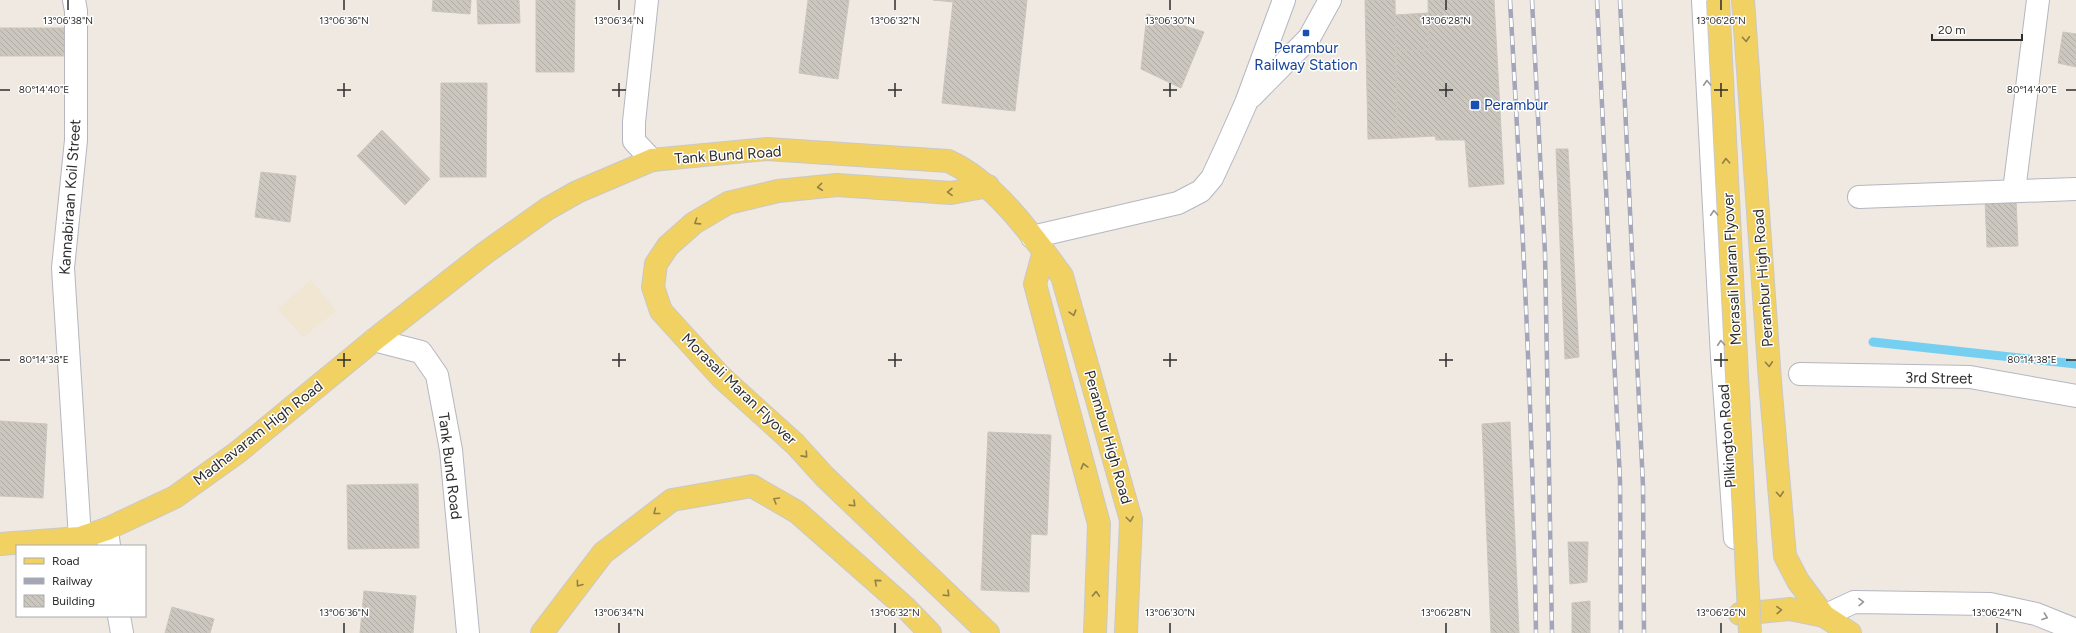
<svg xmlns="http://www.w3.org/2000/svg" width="2076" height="633" font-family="Figtree,sans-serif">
<defs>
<pattern id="building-back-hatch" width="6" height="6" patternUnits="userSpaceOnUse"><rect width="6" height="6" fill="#cbc7bf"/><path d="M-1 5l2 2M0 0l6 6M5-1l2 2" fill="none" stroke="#afaba4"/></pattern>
</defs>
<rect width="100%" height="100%" fill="#efe9e1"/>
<path fill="#f0e6d1" d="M311 280 336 311 303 337 278 309Z"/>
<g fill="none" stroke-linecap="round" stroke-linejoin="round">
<path stroke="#75cff0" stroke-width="9" d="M1873 342 2076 364"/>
</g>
<g fill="url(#building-back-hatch)" stroke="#cbc5ba">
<path d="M433 0H471L470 14 432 11Z"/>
<path d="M477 0H519L520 23 478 24Z"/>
<path d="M536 0H575L574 72H536Z"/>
<path d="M808 0H849L838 79 799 73Z"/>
<path d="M933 0H1027L1015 111 942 103 953 2Z"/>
<path d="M1365 0H1395L1397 138 1368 139Z"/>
<path d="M1428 0H1494L1504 184 1469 187 1465 140H1436L1435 136 1397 138 1396 50H1429Z"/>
<path d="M1428 13 1429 50H1396L1395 15Z"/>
<path d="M1147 14 1204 32 1181 88 1141 69Z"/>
<rect x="0" y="28" width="65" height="28"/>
<path d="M2063 32 2076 34V67L2058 63Z"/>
<path d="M441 83H487L486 177H440Z"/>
<path d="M382 130 430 179 405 205 357 156Z"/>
<path d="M1556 149H1568L1579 357 1565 359Z"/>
<path d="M261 172 296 176 290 222 255 217Z"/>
<path d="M2016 199 2018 246 1987 247 1985 200Z"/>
<path d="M0 421 47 424 43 498 0 496Z"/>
<path d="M1510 422 1519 633H1491L1482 424Z"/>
<path d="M988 432 1051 435 1047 535 1031 534 1029 592 981 590Z"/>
<path d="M418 484 419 548 348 549 347 485Z"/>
<path d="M1568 542H1588L1587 582 1570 584Z"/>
<path d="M364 591 416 596 413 633H360Z"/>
<path d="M1590 601V633H1572V603Z"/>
<path d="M172 607 214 619 210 633H165Z"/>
</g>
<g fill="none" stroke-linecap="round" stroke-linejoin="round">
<g stroke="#b4b7c1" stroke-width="24">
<g id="street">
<path d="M74 0 76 11V140L63 268 80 538"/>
<path d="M647 0 634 122V141L652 160"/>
<path d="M2014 191 2038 0"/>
<path d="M1859 197 2076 189"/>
<path d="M1800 374 1970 377 2076 396"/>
<path d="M107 529 109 546"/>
<path d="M119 616 122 633"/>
</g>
</g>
<g stroke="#b4b7c1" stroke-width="24">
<g id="secondary">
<path d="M1703 0 1722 357 1735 538"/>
<path d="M1252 96 1309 38 1330 0"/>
<path d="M1032 237 1178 203 1201 191 1212 178 1226 148 1246 103 1284 0"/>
<path d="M374 340 421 352 437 375 451 450 468 633"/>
<path d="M1824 616 1854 602 1990 604 2036 614 2076 630"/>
</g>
</g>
<g stroke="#c9c9c9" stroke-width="24">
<g id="primary">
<path d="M1743 0 1770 381 1785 556 1798 581 1824 616 1850 633"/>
<path d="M988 186 951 193 837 185 778 191 728 203 694 223 668 246 656 264 653 287 661 311 721 377 795 444 825 477 988 633"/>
<path d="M1044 251 1035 284 1099 524 1095 633"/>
<path d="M0 544 80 538 107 529 175 497 238 452 374 340 485 253 547 209 577 192 652 160 767 149 948 161C994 181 1033 236 1062 276L1131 520 1126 633"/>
<path d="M1740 614 1790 609 1824 616"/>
<path d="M542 633 603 553 672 500 752 486 797 512 906 608 930 633"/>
</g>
</g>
<use href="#street" stroke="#fff" stroke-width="22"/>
<use href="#secondary" stroke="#fff" stroke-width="22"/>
<use href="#primary" stroke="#f2d163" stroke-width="22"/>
<g stroke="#a3a6b8" stroke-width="4.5">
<g id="rail">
<path d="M1510 0C1522 211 1533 422 1536 633"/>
<path d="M1532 0 1545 253 1552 633"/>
<path d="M1597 0 1620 481 1621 633"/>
<path d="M1620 0 1643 486 1644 633"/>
</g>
</g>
<use href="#rail" stroke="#fff" stroke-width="3" stroke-dasharray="9" stroke-linecap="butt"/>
<g stroke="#c9c9c9" stroke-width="24" stroke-linecap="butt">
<path id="primary-bridge" d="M1718 0 1750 633"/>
</g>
<use href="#primary-bridge" stroke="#f2d163" stroke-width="22"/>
</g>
<defs><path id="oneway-chevron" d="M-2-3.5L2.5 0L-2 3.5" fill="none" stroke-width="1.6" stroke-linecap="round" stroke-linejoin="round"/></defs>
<g stroke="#908048">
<use href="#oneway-chevron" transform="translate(1746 39) rotate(86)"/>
<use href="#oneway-chevron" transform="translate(1726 161) rotate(-93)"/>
<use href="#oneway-chevron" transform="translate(820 187) rotate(174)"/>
<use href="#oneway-chevron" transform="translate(950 192) rotate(179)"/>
<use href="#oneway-chevron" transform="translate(697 222) rotate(147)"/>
<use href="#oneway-chevron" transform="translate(1073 313) rotate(74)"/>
<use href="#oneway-chevron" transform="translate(1769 364) rotate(86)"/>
<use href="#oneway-chevron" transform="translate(805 455) rotate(48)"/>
<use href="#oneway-chevron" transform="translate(1084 466) rotate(-105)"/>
<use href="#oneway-chevron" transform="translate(1780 494) rotate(85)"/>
<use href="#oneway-chevron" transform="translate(776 500) rotate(-150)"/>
<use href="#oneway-chevron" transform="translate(853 504) rotate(44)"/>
<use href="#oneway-chevron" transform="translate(656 512) rotate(142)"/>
<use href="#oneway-chevron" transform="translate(1130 519) rotate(83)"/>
<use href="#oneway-chevron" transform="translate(877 582) rotate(-139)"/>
<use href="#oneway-chevron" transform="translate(579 584) rotate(127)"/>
<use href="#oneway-chevron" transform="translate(947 594) rotate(44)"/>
<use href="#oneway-chevron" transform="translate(1096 594) rotate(-88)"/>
<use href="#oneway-chevron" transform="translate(1779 610) rotate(-2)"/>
</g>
<g stroke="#969696">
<use href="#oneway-chevron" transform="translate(1707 83) rotate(-93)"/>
<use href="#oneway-chevron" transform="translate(1714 213) rotate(-93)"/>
<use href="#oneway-chevron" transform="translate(1721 343) rotate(-93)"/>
<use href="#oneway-chevron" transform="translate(1861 602) rotate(-1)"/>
<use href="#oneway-chevron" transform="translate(2045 617) rotate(20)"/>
</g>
<path fill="none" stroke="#2e2e2e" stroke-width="1.5" d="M68 0V10M344 0V10M619 0V10M895 0V10M1170 0V10M1446 0V10M1721 0V10M344 83V97M619 83V97M895 83V97M1170 83V97M1446 83V97M1721 83V97M0 90H10M337 90H351M612 90H626M888 90H902M1163 90H1177M1439 90H1453M1714 90H1728M2066 90H2076M344 353V367M619 353V367M895 353V367M1170 353V367M1446 353V367M1721 353V367M0 360H10M337 360H351M612 360H626M888 360H902M1163 360H1177M1439 360H1453M1714 360H1728M2066 360H2076M344 623V633M619 623V633M895 623V633M1170 623V633M1446 623V633M1721 623V633M1997 623V633"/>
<g fill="#1a4fb4" stroke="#fff" stroke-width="1.5">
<rect x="1302" y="29" width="8" height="8" rx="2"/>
<rect x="1470" y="100" width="10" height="10" rx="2"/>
</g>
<g text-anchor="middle" stroke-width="3" stroke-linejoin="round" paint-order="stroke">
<g font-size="15" fill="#164399" stroke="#fff">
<text x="1306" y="53">Perambur<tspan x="1306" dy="17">Railway Station</tspan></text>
<text x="1484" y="110" text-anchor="start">Perambur</text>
</g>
<g font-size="15" fill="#2e2e2e" stroke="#fff">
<text transform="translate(728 155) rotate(-4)" y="5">Tank Bund Road</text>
<text transform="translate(70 197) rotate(-86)" y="5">Kannabiraan Koil Street</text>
<text transform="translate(1732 269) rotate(-93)" y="5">Morasali Maran Flyover</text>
<text transform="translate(1763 278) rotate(-94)" y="5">Perambur High Road</text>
<text transform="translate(1939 378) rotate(1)" y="5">3rd Street</text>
<text transform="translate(739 389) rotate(44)" y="5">Morasali Maran Flyover</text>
<text transform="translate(258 433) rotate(-38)" y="5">Madhavaram High Road</text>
<text transform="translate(1727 436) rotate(-94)" y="5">Pilkington Road</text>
<text transform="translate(1108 437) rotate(74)" y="5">Perambur High Road</text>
<text transform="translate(450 466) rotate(83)" y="5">Tank Bund Road</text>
</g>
</g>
<g font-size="10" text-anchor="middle" fill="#2e2e2e" stroke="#fff" stroke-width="3" stroke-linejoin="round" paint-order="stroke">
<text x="68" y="24">13°06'38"N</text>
<text x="344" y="24">13°06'36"N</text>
<text x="619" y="24">13°06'34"N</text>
<text x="895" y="24">13°06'32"N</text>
<text x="1170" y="24">13°06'30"N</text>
<text x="1446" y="24">13°06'28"N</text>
<text x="1721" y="24">13°06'26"N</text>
<text x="2032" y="93">80°14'40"E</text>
<text x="44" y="93">80°14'40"E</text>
<text x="2032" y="363">80°14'38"E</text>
<text x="44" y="363">80°14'38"E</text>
<text x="344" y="616">13°06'36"N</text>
<text x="619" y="616">13°06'34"N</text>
<text x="895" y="616">13°06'32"N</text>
<text x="1170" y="616">13°06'30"N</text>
<text x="1446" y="616">13°06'28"N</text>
<text x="1721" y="616">13°06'26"N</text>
<text x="1997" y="616">13°06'24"N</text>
</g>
<rect x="16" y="545" width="130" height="72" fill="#ffffff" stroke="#ababab"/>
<rect x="24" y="558" width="20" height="6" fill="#f2d163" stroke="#ababab"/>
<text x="52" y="565" font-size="12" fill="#2e2e2e">Road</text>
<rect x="24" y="578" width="20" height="6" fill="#a3a6b8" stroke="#ababab"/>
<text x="52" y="585" font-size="12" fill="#2e2e2e">Railway</text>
<rect x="24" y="595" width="20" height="12" fill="url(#building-back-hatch)" stroke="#ababab"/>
<text x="52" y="605" font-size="12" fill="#2e2e2e">Building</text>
<path d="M1932 34v6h90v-6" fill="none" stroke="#2e2e2e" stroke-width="2"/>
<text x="1938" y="34" font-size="12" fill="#2e2e2e" stroke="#ffffff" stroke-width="3" paint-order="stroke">20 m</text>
</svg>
